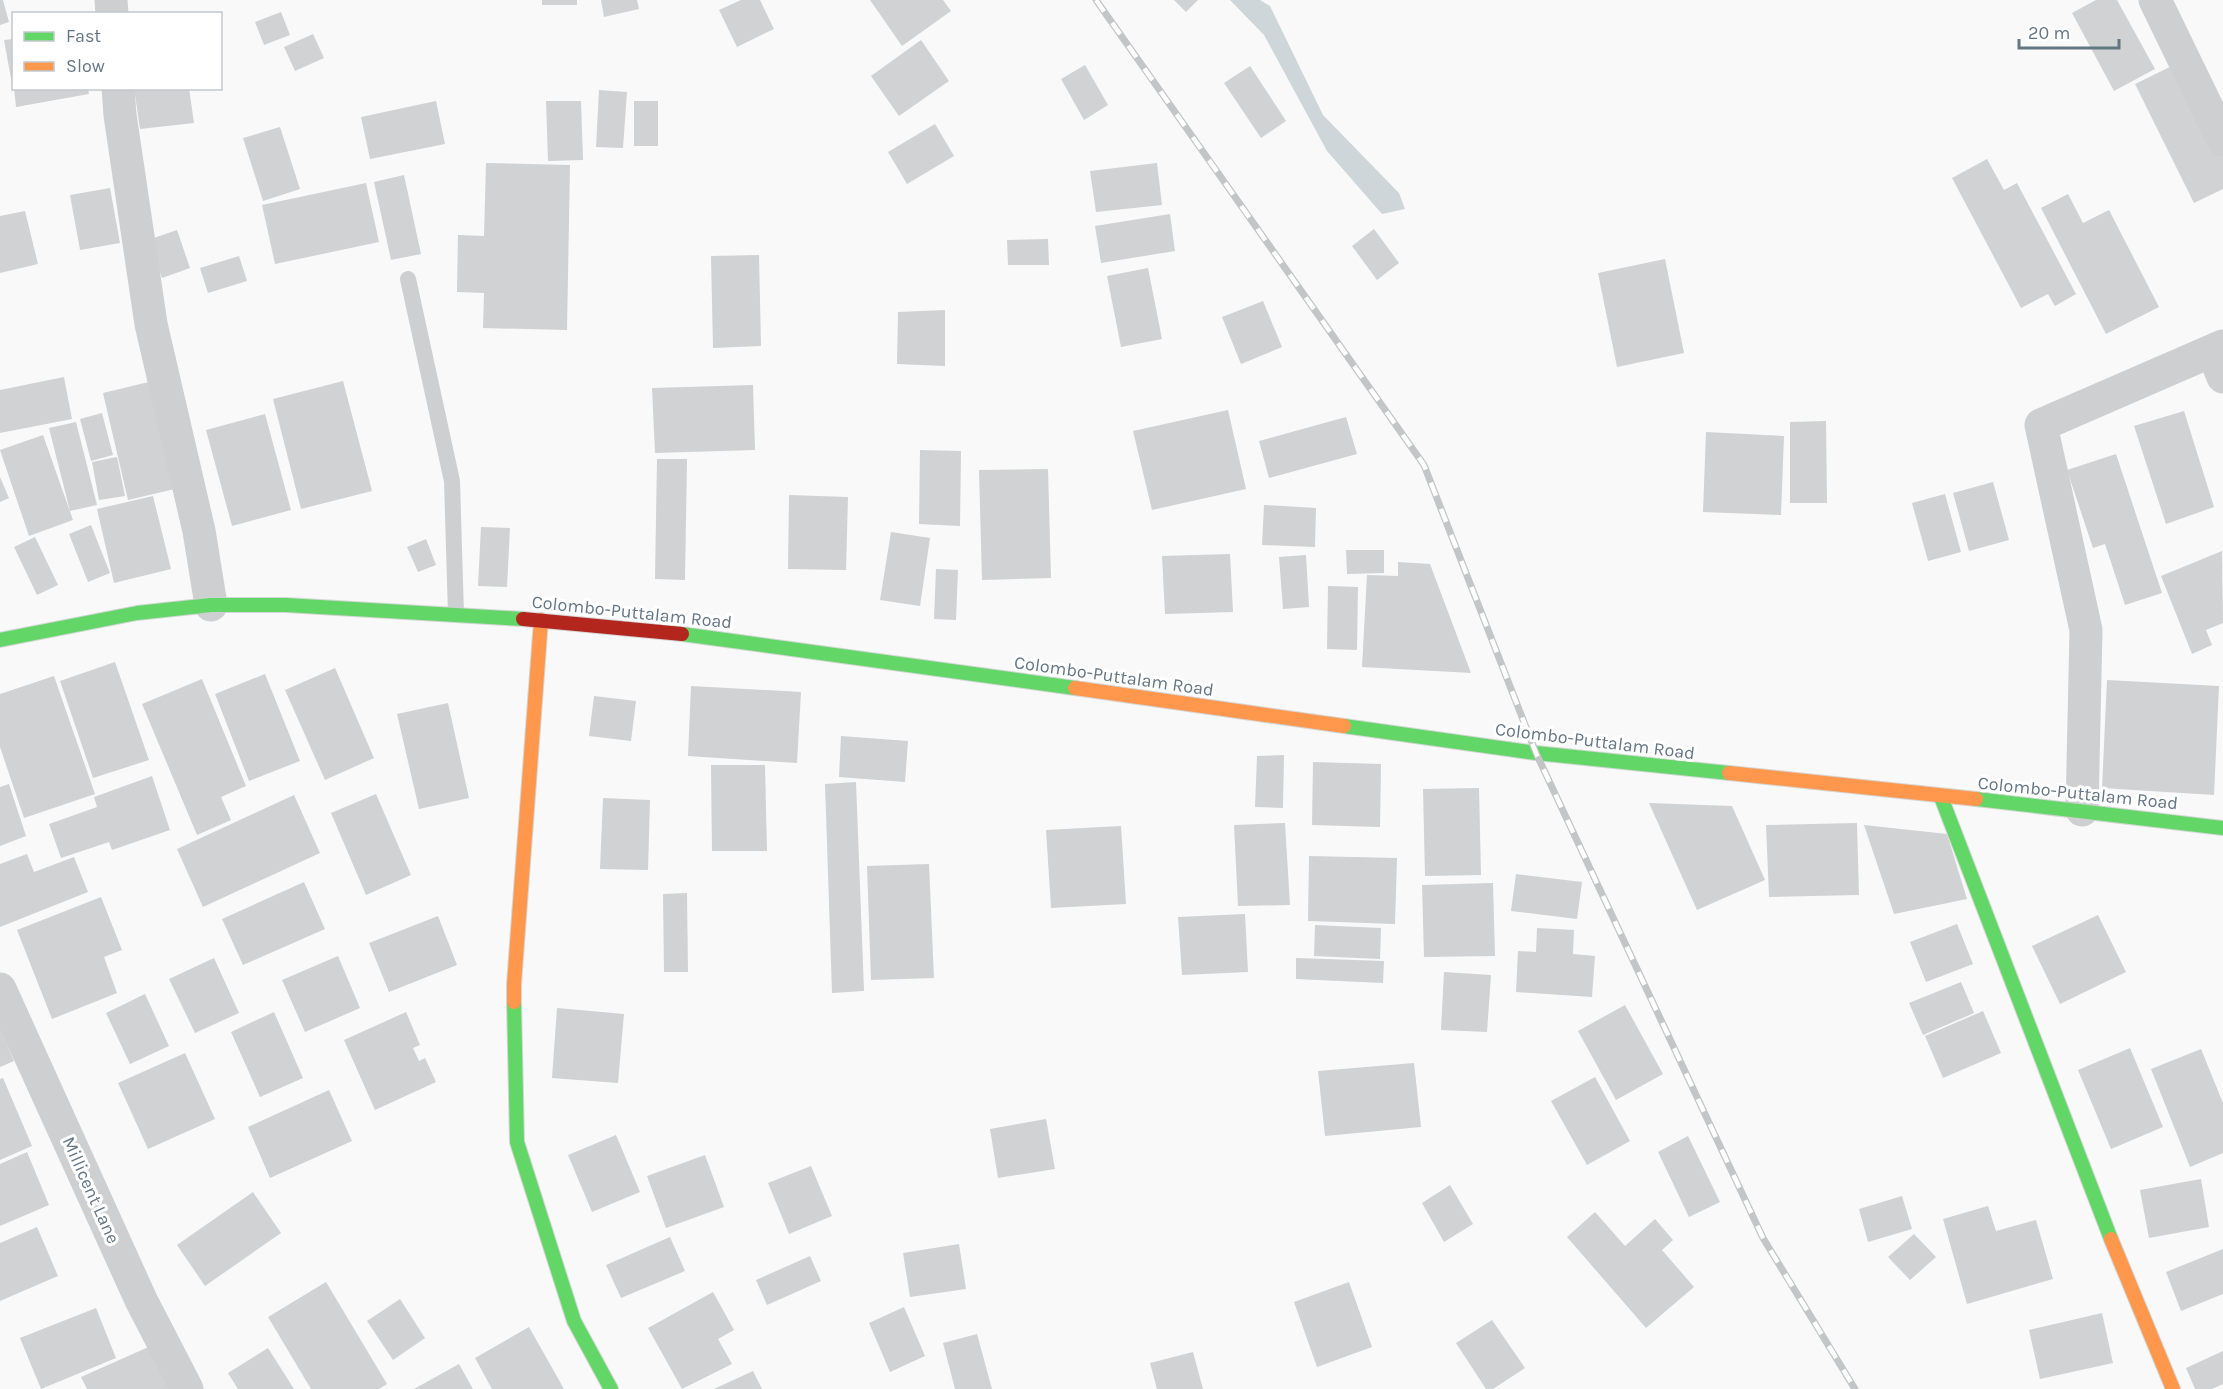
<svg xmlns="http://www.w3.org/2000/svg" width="2223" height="1389" font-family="Karla,sans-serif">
<rect width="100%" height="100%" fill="#f9f9f9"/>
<path fill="#ced6d9" d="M1230 0H1260L1270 6 1323 115 1399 193 1405 209 1382 214 1327 151 1264 35Z"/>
<g fill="#d0d2d3">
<path d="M0 0H3L9 22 0 25Z"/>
<rect x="542" y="0" width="35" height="5"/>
<path d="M601 0H637L639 9 604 17Z"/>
<path d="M741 0H760L774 29 737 47 719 10Z"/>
<path d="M870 0H943L951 11 902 46Z"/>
<path d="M1174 0H1198L1186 12Z"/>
<path d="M2096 0H2117L2155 69 2114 91 2072 13Z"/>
<path d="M281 12 290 35 264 45 255 22Z"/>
<path d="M313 34 324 58 295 71 284 47Z"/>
<path d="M14 39V84H12L4 40Z"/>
<path d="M921 40 949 81 899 116 871 76Z"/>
<path d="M2182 61 2223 144V189L2194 203 2135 84Z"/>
<path d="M1085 65 1108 105 1084 120 1061 79Z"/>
<path d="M1250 66 1286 121 1261 138 1224 83Z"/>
<path d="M14 88H88L89 94 16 107Z"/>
<path d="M134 88H189L194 123 140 129Z"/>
<path d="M599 90 627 92 623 148 596 147Z"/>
<path d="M436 101 445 144 370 159 361 117Z"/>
<path d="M546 101H581L583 160 548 161Z"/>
<rect x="634" y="101" width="24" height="45"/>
<path d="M935 124 954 156 907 184 888 152Z"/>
<path d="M280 127 300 189 263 201 243 138Z"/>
<path d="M1987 159 2004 190 2017 183 2076 294 2055 306 2048 294 2021 308 1952 178Z"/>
<path d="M486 163 570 165 567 330 483 328 484 293 457 292 458 235 484 236Z"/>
<path d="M1157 163 1162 205 1096 212 1090 171Z"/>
<path d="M404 175 421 254 391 260 374 182Z"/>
<path d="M366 183 379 242 275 264 262 205Z"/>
<path d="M110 188 120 243 80 250 70 195Z"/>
<path d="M2068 194 2083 223 2109 210 2159 307 2106 334 2041 208Z"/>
<path d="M25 211 38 264 0 273V216Z"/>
<path d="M1170 214 1175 251 1101 263 1095 226Z"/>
<path d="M1374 229 1399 263 1377 280 1352 246Z"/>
<path d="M177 230 190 268 162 278 148 240Z"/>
<path d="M1048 239 1049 265H1008L1007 240Z"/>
<path d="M759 255 761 346 713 348 711 256Z"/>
<path d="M239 256 247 281 208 293 200 268Z"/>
<path d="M1665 259 1684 353 1617 367 1598 273Z"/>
<path d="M1148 268 1162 339 1121 347 1107 276Z"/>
<path d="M1263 301 1282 347 1241 364 1222 317Z"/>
<path d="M945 310V366L897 364 898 312Z"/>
<path d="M64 377 72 419 0 433V390Z"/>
<path d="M157 380 183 487 128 500 103 393Z"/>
<path d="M343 381 372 491 301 509 273 399Z"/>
<path d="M753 385 755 450 655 453 652 388Z"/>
<path d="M1228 410 1246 489 1152 510 1133 431Z"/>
<path d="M2184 411 2214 507 2166 524 2134 426Z"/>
<path d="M102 413 113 455 91 461 80 419Z"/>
<path d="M265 414 291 510 232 526 206 430Z"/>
<path d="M1346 417 1357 454 1269 478 1259 441Z"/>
<path d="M1826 421 1827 503H1790V422Z"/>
<path d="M76 422 97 505 70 511 49 428Z"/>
<path d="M1706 432 1784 436 1781 515 1703 512Z"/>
<path d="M43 435 73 520 29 536 0 450Z"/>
<path d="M920 450 961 451 960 526 919 524Z"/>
<path d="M2116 454 2162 593 2125 605 2105 544 2093 548 2067 470Z"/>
<path d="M117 457 125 496 99 500 92 462Z"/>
<path d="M657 459H687L685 580 655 579Z"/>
<path d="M1048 469 1051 578 982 580 979 470Z"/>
<path d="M0 477 9 498 0 502Z"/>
<path d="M1993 482 2009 540 1969 551 1953 493Z"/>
<path d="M1945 494 1961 552 1928 561 1912 503Z"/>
<path d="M789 495 848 497 846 570 788 569Z"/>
<path d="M153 496 171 569 114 583 97 509Z"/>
<path d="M1264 505 1316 508 1315 547 1262 545Z"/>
<path d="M91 525 110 573 88 582 69 534Z"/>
<path d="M481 527 510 528 507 587 478 586Z"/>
<path d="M891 532 930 538 920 606 880 600Z"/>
<path d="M35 537 58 585 37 595 14 547Z"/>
<path d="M426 539 436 565 418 572 407 547Z"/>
<path d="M1346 550H1384V573L1347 574Z"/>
<path d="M2222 551 2223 623 2206 630 2212 645 2192 654 2161 576Z"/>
<path d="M1230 554 1233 612 1165 614 1162 556Z"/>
<path d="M1306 555 1309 607 1283 609 1279 557Z"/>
<path d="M1398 562 1430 564 1471 673 1362 667 1367 575 1398 576Z"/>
<path d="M936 569 958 570 956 620 934 619Z"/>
<path d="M1328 586 1358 587 1357 650 1327 649Z"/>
<path d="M115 662 149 760 93 778 60 681Z"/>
<path d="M335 668 374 758 325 780 285 690Z"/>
<path d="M265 674 300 761 249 781 215 694Z"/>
<path d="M54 676 95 794 24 818 0 747V694Z"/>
<path d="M202 679 246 786 221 797 231 820 197 835 142 704Z"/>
<path d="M2107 680 2219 686 2214 795 2102 788Z"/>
<path d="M691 686 801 692 797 763 688 756Z"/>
<path d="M594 696 636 701 631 741 589 736Z"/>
<path d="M448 703 469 798 419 809 397 714Z"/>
<path d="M841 736 908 741 905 782 839 777Z"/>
<path d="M1284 755 1283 808 1255 807 1257 756Z"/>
<path d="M1313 762 1381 764 1380 827 1312 825Z"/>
<path d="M711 765H765L767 851H712Z"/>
<path d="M152 776 170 830 112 850 109 842 61 858 49 824 97 807 94 797Z"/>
<path d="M856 782 864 991 832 993 825 784Z"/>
<path d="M9 784 26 836 0 846V787Z"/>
<path d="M1479 788 1481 875 1425 876 1423 789Z"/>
<path d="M376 794 411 875 366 895 331 813Z"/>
<path d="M294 795 320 853 203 907 177 849Z"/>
<path d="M603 798 650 800 648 870 600 869Z"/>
<path d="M1649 803 1732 806 1765 880 1697 910Z"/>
<path d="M1285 823 1290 905 1238 906 1234 825Z"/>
<path d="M1857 823 1859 895 1769 897 1766 825Z"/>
<path d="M1864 825 1947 834 1967 899 1894 914Z"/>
<path d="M1121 826 1126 904 1051 908 1046 830Z"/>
<path d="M27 854 34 872 74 857 88 892 0 927V864Z"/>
<path d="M1309 856 1397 858 1395 924 1308 921Z"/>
<path d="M929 864 934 978 871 980 867 866Z"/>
<path d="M1516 874 1582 882 1577 919 1511 911Z"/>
<path d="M304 882 325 929 243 965 222 919Z"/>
<path d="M1493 883 1495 956 1424 957 1422 885Z"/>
<path d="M687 893 688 972H664L663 894Z"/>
<path d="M101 897 122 950 104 957 117 993 52 1019 17 930Z"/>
<path d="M1245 914 1248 972 1182 975 1178 917Z"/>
<path d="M2098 915 2126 972 2060 1004 2032 946Z"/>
<path d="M438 916 457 965 389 992 369 943Z"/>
<path d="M1957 924 1973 964 1926 982 1910 942Z"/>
<path d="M1315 925 1381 928 1380 959 1314 956Z"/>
<path d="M1537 928 1574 930 1573 954 1595 956 1592 997 1516 992 1518 951 1536 952Z"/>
<path d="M338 956 360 1008 305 1032 282 980Z"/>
<path d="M214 958 239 1013 195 1033 169 979Z"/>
<path d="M1296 958 1384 961 1383 983 1296 979Z"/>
<path d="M1444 972 1491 975 1487 1032 1441 1030Z"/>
<path d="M1961 982 1974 1013 1923 1035 1909 1003Z"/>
<path d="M145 994 169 1046 130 1064 106 1013Z"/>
<path d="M1625 1005 1663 1074 1616 1100 1578 1031Z"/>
<path d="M557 1008 624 1014 618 1083 552 1078Z"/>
<path d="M1983 1011 2001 1053 1943 1078 1925 1036Z"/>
<path d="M274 1012 303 1078 260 1097 231 1032Z"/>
<path d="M406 1012 420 1045 413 1048 419 1061 425 1058 436 1082 375 1110 344 1040Z"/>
<path d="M0 1027 14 1061 0 1067Z"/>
<path d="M2130 1048 2163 1127 2111 1149 2078 1070Z"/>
<path d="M2201 1049 2223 1103V1153L2190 1167 2151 1069Z"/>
<path d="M185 1053 215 1119 148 1149 118 1083Z"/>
<path d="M1414 1063 1421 1127 1325 1136 1318 1071Z"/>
<path d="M1595 1077 1630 1141 1587 1165 1551 1101Z"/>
<path d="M3 1078 32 1146 0 1160V1079Z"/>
<path d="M329 1090 352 1141 270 1178 248 1127Z"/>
<path d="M1046 1119 1055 1169 998 1178 990 1129Z"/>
<path d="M616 1135 640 1192 592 1212 568 1155Z"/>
<path d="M1688 1136 1720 1202 1689 1217 1658 1152Z"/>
<path d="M27 1152 49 1205 0 1226V1164Z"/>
<path d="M705 1155 724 1207 666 1228 647 1176Z"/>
<path d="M811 1166 832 1216 789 1234 768 1183Z"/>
<path d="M2201 1179 2209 1227 2149 1238 2140 1190Z"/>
<path d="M1450 1185 1473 1224 1444 1242 1422 1203Z"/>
<path d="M253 1192 281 1233 205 1286 177 1245Z"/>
<path d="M1902 1196 1912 1229 1868 1242 1859 1209Z"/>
<path d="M1988 1206 1996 1231 2036 1220 2053 1279 1967 1304 1943 1219Z"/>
<path d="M1595 1212 1625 1246 1655 1219 1673 1240 1662 1250 1694 1287 1646 1328 1567 1237Z"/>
<path d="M37 1227 58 1276 0 1301V1243Z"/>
<path d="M1914 1234 1936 1257 1910 1280 1888 1257Z"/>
<path d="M670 1237 685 1271 621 1298 606 1265Z"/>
<path d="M959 1244 966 1289 910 1297 903 1253Z"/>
<path d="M2223 1249V1294L2181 1311 2166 1272Z"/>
<path d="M810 1256 821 1281 767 1305 756 1280Z"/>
<path d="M326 1282 387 1384 379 1389H311L268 1317Z"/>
<path d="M1349 1282 1372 1347 1317 1367 1294 1302Z"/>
<path d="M713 1292 734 1330 718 1339 732 1364 682 1389 648 1328Z"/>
<path d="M400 1299 425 1338 393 1360 367 1321Z"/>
<path d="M904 1307 925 1356 890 1372 869 1323Z"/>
<path d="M96 1308 116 1358 41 1389 20 1338Z"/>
<path d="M2102 1313 2113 1363 2040 1379 2029 1330Z"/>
<path d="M1492 1320 1525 1368 1493 1389H1486L1456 1343Z"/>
<path d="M529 1327 564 1389H492L475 1358Z"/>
<path d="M977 1334 992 1389H955L943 1343Z"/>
<path d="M153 1345 173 1389H87L81 1377Z"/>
<path d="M268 1348 294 1389H238L228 1373Z"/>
<path d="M2223 1351V1384L2212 1389H2195L2186 1368Z"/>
<path d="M1193 1352 1203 1389H1157L1150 1363Z"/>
<path d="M459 1364 473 1389H414Z"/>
<path d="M753 1371 762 1389H714Z"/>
</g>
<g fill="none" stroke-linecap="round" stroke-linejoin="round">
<g stroke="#d5d6d7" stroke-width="16">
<g id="fast">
<path d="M682 634 1075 688"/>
<path d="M0 640 137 613 211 605H286L523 619"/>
<path d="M1344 726 1536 753 1729 773"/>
<path d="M1941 797 2111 1239"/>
<path d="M1976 799 2223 828"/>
<path d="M514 1002 517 1142 574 1321 611 1389"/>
</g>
</g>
<g stroke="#d5d6d7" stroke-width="16">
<g id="slow">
<path d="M1075 688 1344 726"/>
<path d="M1729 773 1976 799"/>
<path d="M514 1002V984L541 620"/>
<path d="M2111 1239 2173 1389"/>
</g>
</g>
<g stroke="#d5d6d7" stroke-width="16">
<path id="jam" d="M523 619 682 634"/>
</g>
<path stroke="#cecfd0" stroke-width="16" d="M408 279 452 481 456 614"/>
<g stroke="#cecfd0" stroke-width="33">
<path d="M111 0 112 14"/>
<path d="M2155 0 2223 140"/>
<path d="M118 88 120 115 151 324 199 531 211 605"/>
<path d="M2213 352 2223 377"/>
<path d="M2082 810 2086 630 2041 425 2223 346"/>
<path d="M0 989 141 1300 187 1389"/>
</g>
<use href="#fast" stroke="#63d668" stroke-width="14"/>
<use href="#slow" stroke="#ff974d" stroke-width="14"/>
<use href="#jam" stroke="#b3261e" stroke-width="14"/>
<g stroke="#c3c5c6" stroke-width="7">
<path id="rail" d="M1096 0 1424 465 1536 753 1763 1238 1855 1389"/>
</g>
<use href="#rail" stroke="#fff" stroke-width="4.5" stroke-dasharray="14" stroke-linecap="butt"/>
</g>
<g text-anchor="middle" stroke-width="6" stroke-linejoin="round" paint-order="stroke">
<g font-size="18" fill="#657683" stroke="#fff">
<text transform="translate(632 612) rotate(6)" y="6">Colombo-Puttalam Road</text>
<text transform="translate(1114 676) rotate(8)" y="6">Colombo-Puttalam Road</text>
<text transform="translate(1595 741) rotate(7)" y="6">Colombo-Puttalam Road</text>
<text transform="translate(2078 793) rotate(6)" y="6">Colombo-Puttalam Road</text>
<text transform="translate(91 1190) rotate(66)" y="6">Millicent Lane</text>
</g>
</g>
<rect x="12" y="12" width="210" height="78" fill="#ffffff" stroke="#c1c8cd" stroke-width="1.5"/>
<rect x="24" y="32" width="30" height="9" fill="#63d668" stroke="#c1c8cd" stroke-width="1.5"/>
<text x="66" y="42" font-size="18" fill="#657683">Fast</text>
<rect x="24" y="62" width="30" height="9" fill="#ff974d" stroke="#c1c8cd" stroke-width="1.5"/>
<text x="66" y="72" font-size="18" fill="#657683">Slow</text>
<path d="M2019 39v9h100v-9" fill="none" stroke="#657683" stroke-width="3"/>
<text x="2028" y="39" font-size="18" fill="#657683" stroke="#ffffff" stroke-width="4.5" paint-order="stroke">20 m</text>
</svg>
